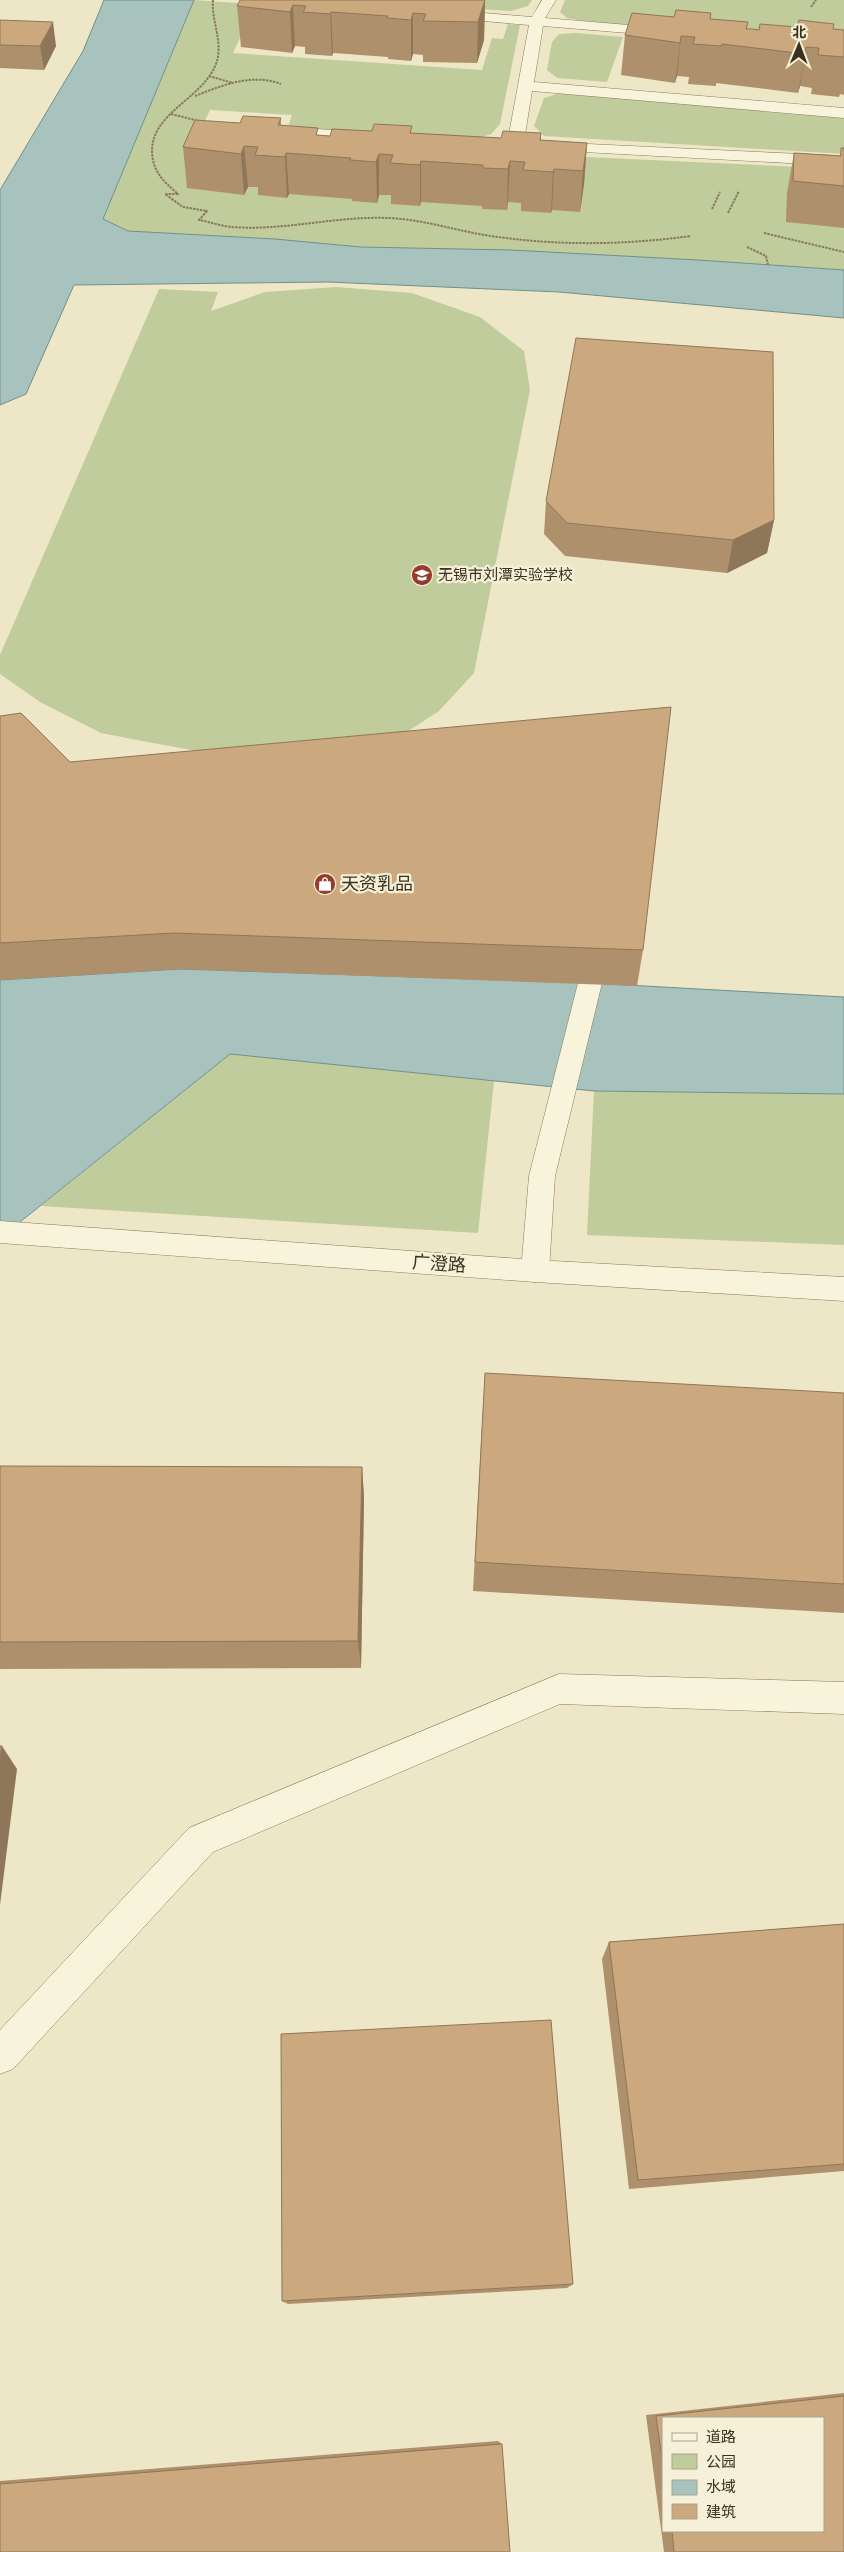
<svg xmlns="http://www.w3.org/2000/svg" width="844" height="2552" font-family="'Noto Serif','Noto Sans SC',serif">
<rect width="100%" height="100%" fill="#eee7c7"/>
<g fill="#c0cc9b">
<path d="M194 0 280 6 250 16 233 53 482 70 492 38 503 39 508 24 520 25 500 124 491 134 473 140 288 127 292 115 210 110 192 148 586 157 844 169V270L698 260 361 247 275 239 128 231 103 219Z"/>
<path d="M352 0H532L528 6 511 11Z"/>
<path d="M565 0H844V44L583 21 567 18 560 12Z"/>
<path d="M576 33 623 37 607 82 557 78 547 70 552 42 559 34Z"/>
<path d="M560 93 844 117V154L544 136 534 126 544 98Z"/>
<path d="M336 287 412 293 480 317 524 351 530 390 474 673 439 711 390 743 230 757 153 743 101 733 40 702 0 674V655L159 289 218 292 211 311 265 292Z"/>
<path d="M230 1054 494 1081 478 1233 41 1206Z"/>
<path d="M594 1091 844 1094V1245L587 1235Z"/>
</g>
<g fill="#a8c2bd" stroke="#6f908c">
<path d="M104 0H194L103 219 128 231 275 239 361 247 511 250 698 260 844 270V318L559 292 328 282 74 285 26 394 0 405V190L83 51Z"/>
<path d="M180 969 590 983 844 997V1094L594 1091 230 1054 0 1238V980Z"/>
</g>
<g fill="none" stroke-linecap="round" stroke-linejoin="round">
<g stroke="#897a5d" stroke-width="1">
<g id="minor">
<path d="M542 0H556L545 18 664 28 671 32 664 36 543 26 534 82 844 108V118L532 91 524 141 844 156V166L509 148 507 145 529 25 448 18 441 14 448 10 532 17Z"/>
<path d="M282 127 367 132 375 137 367 142 277 135 274 132Z"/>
<path d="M590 974 599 977 602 983 555 1176 549 1271 545 1279 535 1282 525 1279 521 1271 529 1176 578 983 581 977Z"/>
<path d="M559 1674 844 1682V1714L560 1704 213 1852 13 2069 0 2074V2030L189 1828Z"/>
</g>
</g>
<g stroke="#897a5d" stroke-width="1">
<path id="tertiary" d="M0 1221 535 1260 844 1277V1301L535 1282 0 1243Z"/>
</g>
<g stroke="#897a5d" stroke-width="2" stroke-dasharray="2.5 1" stroke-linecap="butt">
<path d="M213 0C211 22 224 42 216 64 202 99 153 112 152 150 152 171 163 181 178 194H165L183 207 207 211 199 220C210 222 221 226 232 227 284 231 335 216 387 218 423 219 456 231 491 236 558 246 624 245 691 236"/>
<path d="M811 7 816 0"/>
<path d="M209 76 233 83"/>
<path d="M195 96C223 85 252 73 281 84"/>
<path d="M171 114 199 121"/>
<path d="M712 209 720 192"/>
<path d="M728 213 739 191"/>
<path d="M764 233 844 252"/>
<path d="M747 247 766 256 768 265"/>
</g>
<use href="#minor" fill="#f8f3db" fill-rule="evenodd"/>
<use href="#tertiary" fill="#f8f3db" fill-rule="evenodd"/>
</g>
<g fill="#af906c" fill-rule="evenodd">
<path d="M485 0 484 40 477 63 423 62V55L413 54 411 61 388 59V57L333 53 332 56 305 54V47L295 46 292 53 241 47 237 6Z"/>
<path d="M674 17 748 22 747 29 759 30 833 29 844 30V95L840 94 839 97 811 94 812 88 800 86 798 93 716 83V86L688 84 689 77 677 76 675 83 621 75 625 35Z"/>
<path d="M0 20 56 46 44 70 0 68Z"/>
<path d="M281 118V125L319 135 330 136 412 133 501 138 541 133V140L587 143 584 184 580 212 552 210 551 213 521 211V203L508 202 507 210 482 209V206L421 202 420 206 391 204V195H379L377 203 352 201V199L289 194 287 198 258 195V187H248L244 195 187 188 183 147 240 123Z"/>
<path d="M841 148H844V228L786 222 787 193 794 153 840 156Z"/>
<path d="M546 501 774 520 767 553 727 573 565 556 544 534Z"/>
<path d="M0 716 70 762 643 950 637 986 180 969 0 980Z"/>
<path d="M844 1393V1613L473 1591 483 1406Z"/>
<path d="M0 1466 362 1467 364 1498 361 1668 0 1669Z"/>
<path d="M844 1924V2171L629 2189 602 1959 609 1942Z"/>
<path d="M573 2284 567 2288 288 2304 282 2301Z"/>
<path d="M844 2393V2552H664L646 2415ZM663 2418 823 2531H663Z"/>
<path d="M498 2441 502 2444 0 2552V2481Z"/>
</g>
<g fill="#8e7658">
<path d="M485 0 484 40 477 63 478 22Z"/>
<path d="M293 5 295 46 292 53 290 12Z"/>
<path d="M331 12 333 53 332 56 330 14Z"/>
<path d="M413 13V54L411 61V20Z"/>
<path d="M53 22 56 46 44 70 40 46Z"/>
<path d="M681 36 677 76 675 83 680 43Z"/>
<path d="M806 47 800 86 798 93 805 54Z"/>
<path d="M587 143 584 184 580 212 583 171Z"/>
<path d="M244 146 248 187 244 195 241 154Z"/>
<path d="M286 153 289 194 287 198 285 157Z"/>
<path d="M379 154V195L377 203 376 162Z"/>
<path d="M421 161V202L420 206V165Z"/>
<path d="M510 161 508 202 507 210 508 169Z"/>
<path d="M554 169 552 210 551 213 553 172Z"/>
<path d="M774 520 767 553 727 573 733 540Z"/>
<path d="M362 1467 364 1498 361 1668 358 1641Z"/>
<path d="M2 1746 17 1769 0 1905V1759Z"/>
</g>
<g fill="#cba87e" stroke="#8e7658">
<path d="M240 0H485L478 22 423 21 426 14 413 13 411 20 387 18 388 16 331 12 330 14 303 12 306 6 293 5 290 12 237 6Z"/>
<path d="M676 10 711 13 710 19 748 22 746 29H752L759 30 760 24 797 27 799 20 834 24 833 29 844 30V57L818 55 819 48 806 47 805 54 722 44 721 46 693 44 695 37 681 36 680 43 625 35 632 13 674 17Z"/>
<path d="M0 20 53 22 40 46 0 45Z"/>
<path d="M243 116 281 118 278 125 318 128 316 135 330 136 332 129 372 131 374 124 412 126 410 133 501 138 503 131 541 133 540 140 587 143 583 171 554 169 553 172 523 170 525 162 510 161 508 169 483 168V165L421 161 420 165 390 163 393 155 379 154 376 162 350 160 351 158 286 153 285 157 255 155 258 147 244 146 241 154 183 147 195 120 240 123Z"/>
<path d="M841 148H844V186L793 181 794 153 841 156Z"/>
<path d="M576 338 773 352 774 520 733 540 567 523 546 501Z"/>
<path d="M671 707 643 950 174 933 0 943V716L21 713 70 762Z"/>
<path d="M485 1373 844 1393V1584L475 1562Z"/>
<path d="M0 1466 362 1467 358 1641 0 1642Z"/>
<path d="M0 1746H2L0 1759Z"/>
<path d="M844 1924V2164L638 2180 609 1942Z"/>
<path d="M551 2020 573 2284 282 2301 281 2034Z"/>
<path d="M844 2396V2552H674L672 2531H823V2418H663V2466L656 2416Z"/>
<path d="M502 2444 510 2552H0V2484Z"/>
</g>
<defs>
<g id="school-disc" transform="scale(1.125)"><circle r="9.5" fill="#973b2e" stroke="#f5f0d7"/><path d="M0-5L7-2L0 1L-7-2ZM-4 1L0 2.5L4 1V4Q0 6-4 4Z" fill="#fff"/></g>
<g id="shop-disc" transform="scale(1.125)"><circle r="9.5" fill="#973b2e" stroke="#f5f0d7"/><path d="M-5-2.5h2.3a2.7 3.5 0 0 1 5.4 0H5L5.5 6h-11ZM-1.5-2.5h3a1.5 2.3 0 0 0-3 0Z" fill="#fff"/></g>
</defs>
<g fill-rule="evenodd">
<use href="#school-disc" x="422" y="575"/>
<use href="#shop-disc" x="325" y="884"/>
</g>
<g text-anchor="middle" stroke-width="4.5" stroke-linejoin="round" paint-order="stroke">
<g font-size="15" fill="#3a3020" stroke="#f5f0d7" text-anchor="start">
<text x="438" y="580">无锡市刘潭实验学校</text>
</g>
<g font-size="18" fill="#3a3020" stroke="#f5f0d7" text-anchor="start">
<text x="341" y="890">天资乳品</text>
</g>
<g font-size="18" fill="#3a3020" stroke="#f5f0d7">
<text transform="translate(439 1264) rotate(4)" y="6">广澄路</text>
</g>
</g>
<rect x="662" y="2417" width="162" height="115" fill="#f5f0d7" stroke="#aaa38e"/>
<rect x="672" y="2433" width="25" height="8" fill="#f8f3db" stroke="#aaa38e"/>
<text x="706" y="2442" font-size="15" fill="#3a3020">道路</text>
<rect x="672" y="2454" width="25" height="15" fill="#c0cc9b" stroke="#aaa38e"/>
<text x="706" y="2467" font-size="15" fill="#3a3020">公园</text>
<rect x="672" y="2480" width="25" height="15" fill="#a8c2bd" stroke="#aaa38e"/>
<text x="706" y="2492" font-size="15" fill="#3a3020">水域</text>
<rect x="672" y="2504" width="25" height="15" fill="#cba87e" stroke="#aaa38e"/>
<text x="706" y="2517" font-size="15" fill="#3a3020">建筑</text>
<g transform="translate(799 45) rotate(1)" stroke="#f5f0d7" stroke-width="4" paint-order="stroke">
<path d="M0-4L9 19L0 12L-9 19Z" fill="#3a3020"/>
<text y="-8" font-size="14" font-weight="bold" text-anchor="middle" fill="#3a3020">北</text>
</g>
</svg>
